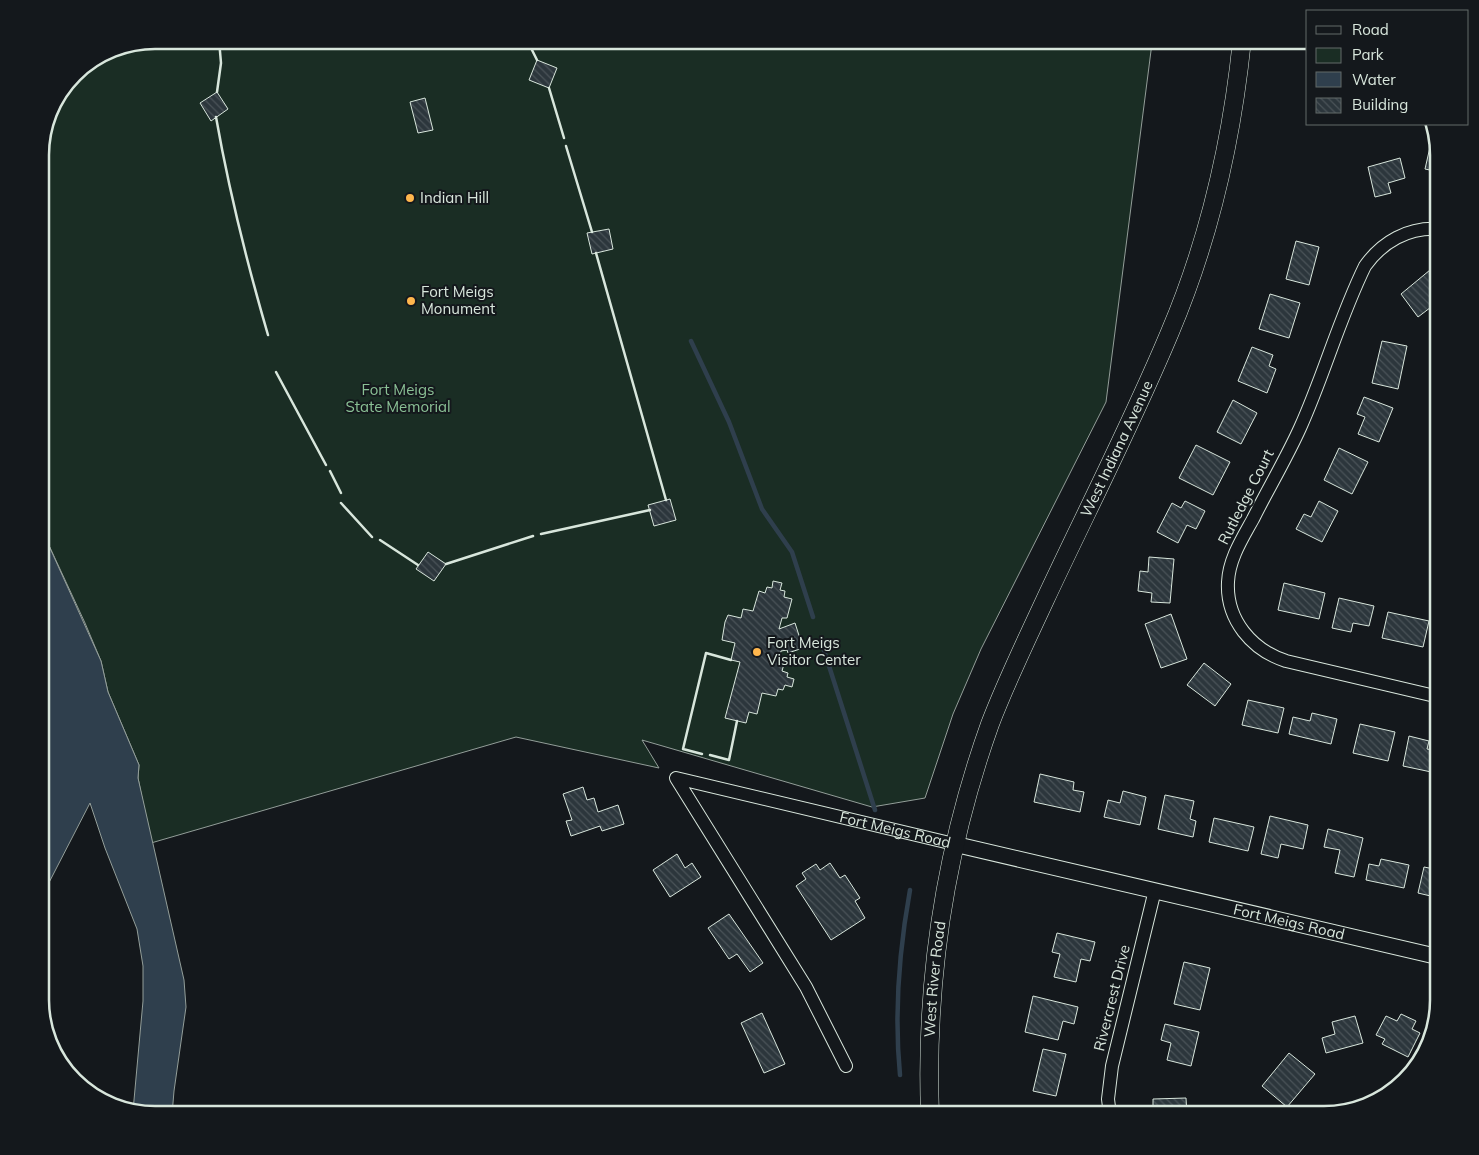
<svg xmlns="http://www.w3.org/2000/svg" width="1479" height="1155" font-family="Mulish,sans-serif">
<defs>
<pattern id="building-back-hatch" width="6" height="6" patternUnits="userSpaceOnUse" patternTransform="scale(1.25)"><rect width="6" height="6" fill="#2c363c"/><path d="M-1 5l2 2M0 0l6 6M5-1l2 2" fill="none" stroke="#4a5358"/></pattern>
</defs>
<rect width="100%" height="100%" fill="#14181c"/>
<path fill="#1a2d24" stroke="#939e99" d="M155 40H1138L1152 43 1106 402 981 649 953 714 925 798 872 807 642 740 659 768 516 737 151 843 138 778 139 765 108 692 101 661 85 623 40 526V147L52 104 79 69 111 49Z"/>
<path fill="#2f3f4d" stroke="#939e99" d="M40 526 101 661 108 692 139 765 138 778 184 980 186 1007 174 1091 172 1115H154L133 1111 143 1001V966L137 929 105 848 90 803 40 900Z"/>
<g fill="none" stroke-linecap="round" stroke-linejoin="round">
<g stroke="#2f3f4d" stroke-width="4.5">
<path d="M691 341 729 422 762 509 792 552 813 617"/>
<path d="M822 644 875 810"/>
<path d="M900 1075C894 1013 899 951 910 890"/>
</g>
</g>
<g fill="url(#building-back-hatch)" stroke="#d8e6dc">
<path d="M537 60 557 68 549 88 529 80Z"/>
<path d="M217 92 228 109 211 121 200 103Z"/>
<path d="M425 98 433 130 418 133 410 102Z"/>
<path d="M1430 147 1438 148 1439 172 1425 169Z"/>
<path d="M1400 158 1405 178 1388 183 1391 193 1375 197 1368 167Z"/>
<path d="M609 229 613 249 592 254 587 233Z"/>
<path d="M1296 241 1319 247 1309 285 1286 279Z"/>
<path d="M1430 270 1439 282V301L1418 317 1401 294Z"/>
<path d="M1270 294 1300 303 1289 338 1259 329Z"/>
<path d="M1382 341 1407 346 1398 389 1372 383Z"/>
<path d="M1252 347 1273 355 1269 366 1276 369 1267 393 1238 381Z"/>
<path d="M1364 397 1393 408 1379 442 1358 434 1365 417 1357 414Z"/>
<path d="M1233 400 1257 413 1241 444 1217 432Z"/>
<path d="M1196 445 1230 462 1213 495 1179 478Z"/>
<path d="M1339 448 1368 462 1352 494 1324 480Z"/>
<path d="M1439 486V515L1433 516 1430 500 1437 498 1435 487Z"/>
<path d="M670 499 676 520 654 526 648 505Z"/>
<path d="M1185 501 1205 511 1196 529 1187 525 1178 543 1157 532 1172 503 1181 508Z"/>
<path d="M1319 501 1338 511 1322 542 1296 529 1304 514 1311 517Z"/>
<path d="M428 552 446 564 434 581 416 569Z"/>
<path d="M1149 557 1174 559 1170 603 1151 602 1152 593 1138 591 1140 571 1148 572Z"/>
<path d="M773 581 782 583 780 590 785 591 784 597 792 599 787 618H782L779 629 795 623 803 648 788 653 787 650 781 651 778 662 784 664 782 671 788 673 787 677 794 679 792 687 785 685 783 690 778 689 776 696 762 693 757 714 749 712 746 723 725 718 740 662 731 660 735 643 722 640 725 622 728 615 741 618 743 609 753 611 759 591 765 593 767 587 772 588Z"/>
<path d="M1284 583 1325 593 1319 619 1278 610Z"/>
<path d="M1339 598 1374 606 1369 626 1353 623 1351 632 1332 628Z"/>
<path d="M1388 612 1429 621 1423 647 1382 638Z"/>
<path d="M1171 614 1187 659 1161 668 1145 624Z"/>
<path d="M1204 663 1231 684 1215 706 1187 685Z"/>
<path d="M1248 700 1284 708 1278 733 1242 725Z"/>
<path d="M1312 713 1337 719 1331 744 1289 734 1293 717 1310 721Z"/>
<path d="M1360 724 1395 732 1388 761 1353 753Z"/>
<path d="M1409 736 1429 741 1427 749 1439 751 1436 773 1403 766Z"/>
<path d="M1040 774 1074 782 1073 790 1084 792 1080 812 1034 802Z"/>
<path d="M583 787 587 800 594 798 598 812 618 805 624 824 602 831 600 826 571 836 566 821 572 820 563 794Z"/>
<path d="M1123 791 1146 797 1140 825 1104 817 1108 800 1120 803Z"/>
<path d="M1165 795 1194 801 1190 819 1196 821 1193 837 1158 829Z"/>
<path d="M1270 816 1308 825 1303 849 1281 844 1278 858 1261 854Z"/>
<path d="M1214 818 1254 827 1248 851 1209 842Z"/>
<path d="M1328 829 1363 838 1354 877 1335 873 1340 850 1324 847Z"/>
<path d="M677 854 685 868 692 863 701 877 670 897 653 870Z"/>
<path d="M1381 859 1409 865 1404 888 1366 880 1369 864 1379 866Z"/>
<path d="M830 863 840 878 845 875 860 898 855 901 865 918 831 940 796 886 806 879 802 873 816 864 820 870Z"/>
<path d="M1424 867 1439 870V898L1418 893Z"/>
<path d="M729 914 763 963 750 972 737 954 729 959 708 928Z"/>
<path d="M1057 933 1095 942 1090 961 1081 959 1076 982 1054 977 1060 954 1052 952Z"/>
<path d="M1184 962 1210 968 1200 1010 1174 1004Z"/>
<path d="M1033 996 1078 1007 1074 1024 1063 1021 1058 1040 1025 1032Z"/>
<path d="M762 1013 785 1064 764 1073 741 1023Z"/>
<path d="M1401 1014 1416 1021 1412 1029 1420 1033 1408 1057 1382 1044 1385 1039 1376 1035 1386 1016 1397 1021Z"/>
<path d="M1355 1016 1363 1043 1326 1053 1322 1038 1335 1034 1332 1022Z"/>
<path d="M1165 1024 1199 1032 1191 1066 1167 1060 1171 1043 1161 1040Z"/>
<path d="M1043 1049 1066 1054 1056 1096 1033 1091Z"/>
<path d="M1289 1053 1315 1074 1287 1107 1262 1086Z"/>
<path d="M1186 1098 1187 1115H1153V1099Z"/>
<path d="M786 1107 791 1115H772Z"/>
</g>
<g fill="none" stroke-linecap="round" stroke-linejoin="round">
<g stroke="#d8e6dc" stroke-width="14">
<g id="minor">
<path d="M1439 697 1286 661C1252 650 1226 620 1228 582 1229 559 1242 539 1253 519 1268 489 1286 459 1300 428 1324 375 1339 319 1365 266 1382 242 1408 227 1439 229"/>
<path id="s1" d="M846 1066 806 987 676 778 954 844"/>
<path d="M1110 1115 1108 1099 1112 1066 1155 890"/>
</g>
</g>
<g stroke="#d8e6dc" stroke-width="17">
<g id="tertiary">
<path id="s2" d="M954 844 1439 957"/>
</g>
</g>
<g stroke="#d8e6dc" stroke-width="19">
<g id="secondary">
<path id="s3" d="M930 1115C925 981 945 850 990 724 1006 682 1026 641 1045 600 1087 510 1132 423 1170 332 1209 240 1232 139 1242 40"/>
</g>
</g>
<use href="#minor" stroke="#14181c" stroke-width="12"/>
<use href="#tertiary" stroke="#14181c" stroke-width="15"/>
<use href="#secondary" stroke="#14181c" stroke-width="18"/>
<g stroke="#d8e6dc" stroke-width="2.5">
<path d="M527 40 537 60"/>
<path d="M549 88 564 138"/>
<path d="M217 92 221 63 219 40"/>
<path d="M216 117C229 191 247 263 268 335"/>
<path d="M566 146 592 232"/>
<path d="M596 253 666 500"/>
<path d="M276 372 326 465"/>
<path d="M330 471 341 493"/>
<path d="M341 503 372 537"/>
<path d="M541 534 650 510"/>
<path d="M380 540 418 565"/>
<path d="M446 564 533 536"/>
<path d="M702 754 683 749 706 653 731 660"/>
<path d="M710 755 729 760 737 721"/>
</g>
</g>
<g fill="#ffb74d" stroke="#14181c" stroke-width="2">
<circle cx="410" cy="198" r="5"/>
<circle cx="411" cy="301" r="5"/>
<circle cx="757" cy="652" r="5"/>
</g>
<g text-anchor="middle" stroke-width="4" stroke-linejoin="round" paint-order="stroke">
<g font-size="15" fill="#d8e6dc" stroke="#14181c" text-anchor="start">
<text x="420" y="203">Indian Hill</text>
<text x="421" y="297">Fort Meigs<tspan x="421" dy="17">Monument</tspan></text>
<text x="767" y="648">Fort Meigs<tspan x="767" dy="17">Visitor Center</tspan></text>
</g>
<g font-size="15" fill="#8ac095" stroke="#14181c">
<text x="398" y="395">Fort Meigs<tspan x="398" dy="17">State Memorial</tspan></text>
</g>
<g font-size="15" fill="#d8e6dc" stroke="#14181c">
<text dy="5" stroke="none"><textPath href="#s3" startOffset="701">West Indiana Avenue</textPath></text>
<text transform="translate(1246 497) rotate(-63)" y="5">Rutledge Court</text>
<text dy="5" stroke="none"><textPath href="#s1" startOffset="560">Fort Meigs Road</textPath></text>
<text dy="5" stroke="none"><textPath href="#s2" startOffset="344">Fort Meigs Road</textPath></text>
<text dy="5" stroke="none"><textPath href="#s3" startOffset="136">West River Road</textPath></text>
<text transform="translate(1112 998) rotate(-76)" y="5">Rivercrest Drive</text>
</g>
</g>
<path d="M0 0H1479V1155H0ZM155 49H1324A106 106 0 0 1 1430 155V1000A106 106 0 0 1 1324 1106H155A106 106 0 0 1 49 1000V155A106 106 0 0 1 155 49Z" fill="#14181c" fill-rule="evenodd"/>
<path fill="none" stroke="#d8e6dc" stroke-width="2.5" d="M155 49H1324A106 106 0 0 1 1430 155V1000A106 106 0 0 1 1324 1106H155A106 106 0 0 1 49 1000V155A106 106 0 0 1 155 49Z"/>
<rect x="1306" y="10" width="162" height="115" fill="#14181c" stroke="#626a69"/>
<rect x="1316" y="26" width="25" height="8" fill="#14181c" stroke="#626a69"/>
<text x="1352" y="35" font-size="15" fill="#d8e6dc">Road</text>
<rect x="1316" y="48" width="25" height="15" fill="#1a2d24" stroke="#626a69"/>
<text x="1352" y="60" font-size="15" fill="#d8e6dc">Park</text>
<rect x="1316" y="72" width="25" height="15" fill="#2f3f4d" stroke="#626a69"/>
<text x="1352" y="85" font-size="15" fill="#d8e6dc">Water</text>
<rect x="1316" y="98" width="25" height="15" fill="url(#building-back-hatch)" stroke="#626a69"/>
<text x="1352" y="110" font-size="15" fill="#d8e6dc">Building</text>
</svg>
